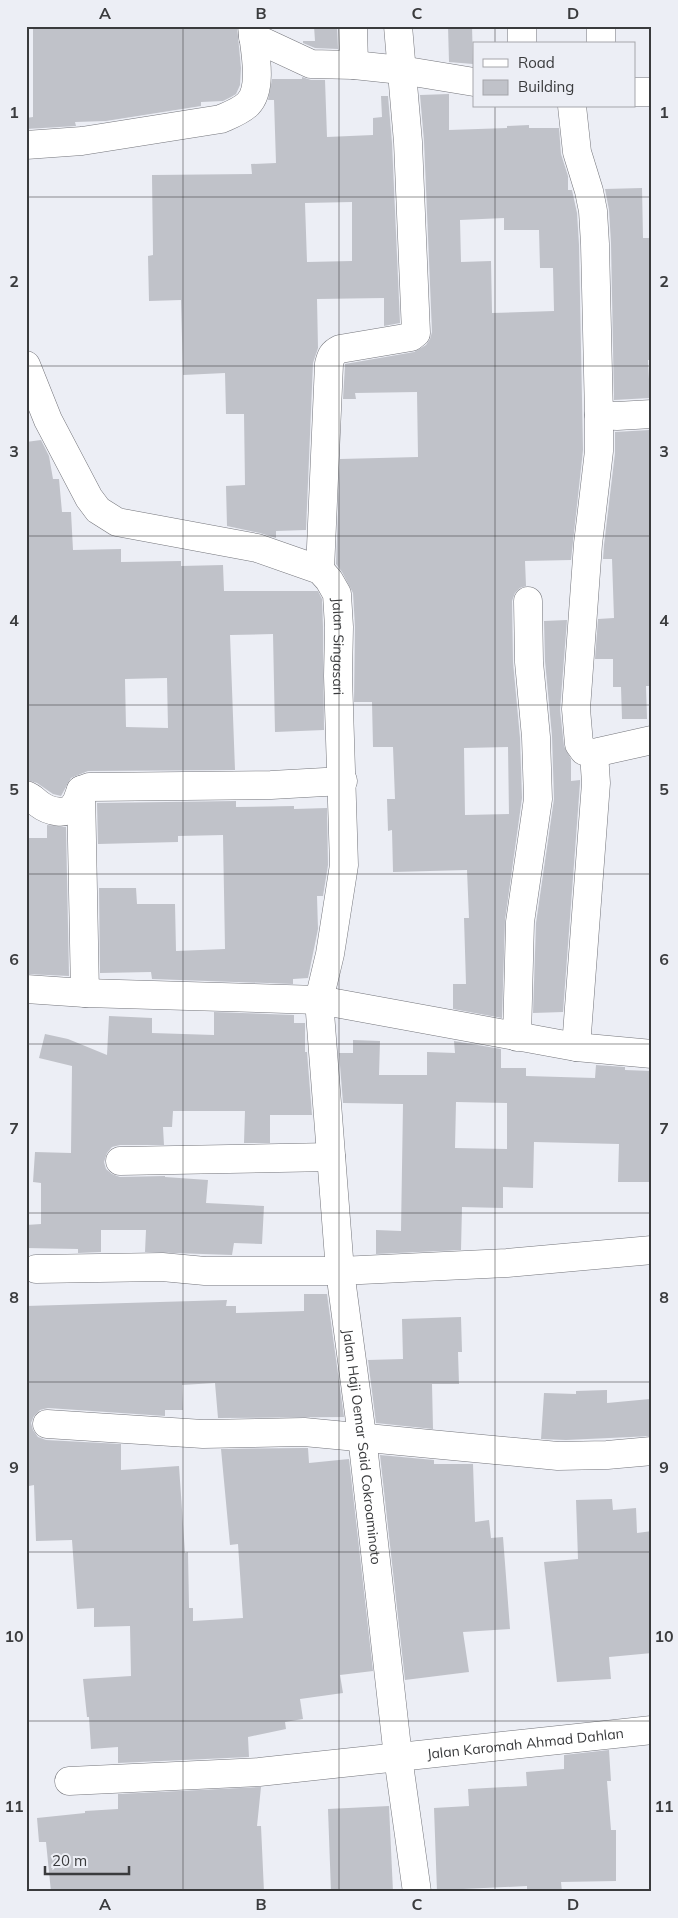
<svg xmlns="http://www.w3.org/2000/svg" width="678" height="1918" font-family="Mulish,sans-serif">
<rect width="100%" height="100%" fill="#eceef5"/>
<g fill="#c0c2c9" fill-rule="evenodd">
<path d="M33 26H237L241 68 240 85 236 94 231 97 223 101 201 102V106L106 121 75 122 76 126 26 129V118L33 117Z"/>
<path d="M314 26H337L338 49 315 48 303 43V41H315Z"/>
<path d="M448 26H472L473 64 449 62Z"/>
<path d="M302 77 311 80H325L327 137 373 135V118L382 117 381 96H388L392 143 400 323 384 326V298L317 299 318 348 313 363 306 530 276 531V538L260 533 227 526 226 486 245 485 244 414H226L225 373 183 375 181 300 149 301 148 256 153 255 152 175 252 174 251 164 276 163 274 100H268L272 79H302ZM352 202V261L307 262 305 203Z"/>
<path d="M449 94V130L507 128V126L529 125V128H559L561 154 568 176V190H572L577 213 579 245 583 450 571 560 525 561 526 586 520 588 515 593 512 601 513 662 520 738 522 798 505 920 502 1018 453 1009V984H466L464 918H469L467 870 393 872 392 830 388 831 387 799H395L393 747H373L372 702H354L355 627 353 593 342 572 336 564 340 459 418 457 417 392 355 393 356 399H343L345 366V364L414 352 426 345 430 339 432 332 424 141 420 95ZM504 218V230H539L540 268H553L554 311 492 313 491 261 461 262 460 220ZM508 747 509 814 465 815 464 748Z"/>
<path d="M642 188 643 238H652V360H648L650 398 614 400 611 243 609 210 605 189Z"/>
<path d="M649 430V459H652L651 686H646L647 719H622L621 687H613V659H595L598 619 614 618 612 559H603L604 545 615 453V432Z"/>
<path d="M41 440 49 456 53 479H59L62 512H71L73 550 121 549V562L181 561V566L223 565 224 591H318L322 599 323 627 324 730 275 732 273 634 230 635 235 770 88 771 71 778 61 796 53 794 37 783 26 780V442ZM167 678 168 728 126 727 125 679Z"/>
<path d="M567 620 560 710 564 746 571 759V781L580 780V783L563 1012 533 1013 536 923 554 799 552 736 545 661 544 621Z"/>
<path d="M236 801V807L294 806V809L327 808 328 865 323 896H317L318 929 308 978 293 979V984L152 979 151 972 100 973 99 888H136L137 904H175L176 951 225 949 223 835 178 836V842L98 844 97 803Z"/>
<path d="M47 825 66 827 69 976 26 974 29 838H47Z"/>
<path d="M214 1012 294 1015V1023H305V1052H307L312 1115H270V1143H244L245 1111H173L172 1127H163L164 1145H120L112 1147 107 1153 104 1162 106 1169 112 1174 120 1177 165 1176V1177L208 1180 206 1203 264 1206 262 1244 234 1243 232 1255 145 1252 146 1230H101V1252L78 1253V1249L26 1248V1225L41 1224V1183L33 1182 35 1152 71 1153 72 1066 39 1058 45 1034 68 1039 107 1055 109 1016 152 1018V1033L214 1035Z"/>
<path d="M353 1040 380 1041 379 1075H427V1052L455 1053 454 1041 501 1049V1068H526V1076L595 1078 596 1065 625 1067V1070L652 1071V1182H618L619 1144 534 1142 533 1188 503 1187V1208L462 1207 461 1250 376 1254V1230L401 1231 403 1104 343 1103 339 1053H353ZM456 1102 507 1103V1149L455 1148Z"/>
<path d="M304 1294H327L344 1417 218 1418 215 1383 182 1385 183 1410H165V1416L48 1408 40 1410 34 1416 31 1423 33 1430 38 1437 46 1440 121 1444V1470L179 1466 185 1553 188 1552 189 1608H193V1621L243 1618 238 1544 230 1545 221 1449 303 1448H308L309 1463 349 1459 373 1671 340 1675 343 1693 300 1699 303 1719 285 1722 286 1729 248 1737 249 1757 118 1763V1747L91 1749 89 1717H87L83 1679 131 1676 130 1626 94 1627V1608L77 1609 72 1540 36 1541 34 1485 29 1486 26 1460V1438H28L26 1365 28 1364 26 1306 227 1300 226 1306H236V1313L304 1311Z"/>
<path d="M461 1317 462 1352H458L459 1384H432L433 1429 376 1423 368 1360 403 1359 402 1319Z"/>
<path d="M607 1390V1403L650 1399 652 1436 566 1440 541 1439 544 1393 576 1394V1391Z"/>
<path d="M380 1455 434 1460V1464H473L475 1522 489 1520 491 1538 503 1537 510 1629 463 1632 469 1672 405 1680Z"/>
<path d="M612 1499 613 1510 636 1508 637 1533 652 1531V1653L609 1657 611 1679 557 1682 544 1562 578 1559 576 1500Z"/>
<path d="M609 1750 611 1781H607L611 1830H616V1881L561 1882 562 1892H527V1886L463 1889V1892H437L434 1808 469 1806 468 1789 527 1786 526 1772 564 1769V1755Z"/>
<path d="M261 1787 257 1826H261L264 1892H51L46 1842H39L37 1818 85 1813V1811L118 1809V1794Z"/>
<path d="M389 1806 393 1892H331L328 1809Z"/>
</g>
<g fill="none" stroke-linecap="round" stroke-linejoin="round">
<g stroke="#74757b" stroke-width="29">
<g id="street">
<path d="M353 26 354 65"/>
<path d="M522 26V44"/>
<path d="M601 26V44"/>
<path d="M253 37 311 64 354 65 401 70 474 82"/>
<path d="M634 92H652"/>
<path d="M572 106 577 152 589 191 593 211 595 244 599 415 617 416 652 414"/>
<path d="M26 145 82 141 221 119C230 115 241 111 248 104 264 88 254 47 252 26"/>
<path id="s1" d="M26 365 48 420 89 498 98 510 117 522 257 548 320 570 329 580 337 594 339 627 338 676 344 865 330 954 319 1000 340 1271 362 1436 398 1757 417 1892"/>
<path d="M599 415V451L588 544 576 709 579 744 584 751 594 753 652 740"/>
<path d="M320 570 329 364C331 356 332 353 340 349L411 337 416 333 408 142 398 26"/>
<path d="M81 790 85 993"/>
<path d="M26 795C32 797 35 801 39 804 48 811 68 817 75 804 78 800 79 794 81 790L89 787 271 785 343 781"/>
<path d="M26 989 85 993 319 1000 576 1047 652 1054"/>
<path d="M517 1037 520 922 538 799 536 737 529 662 528 601"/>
<path d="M576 1047 596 783 594 753"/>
<path d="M120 1161 331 1157"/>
<path d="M36 1269 162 1267 205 1271H340L507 1263 652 1250"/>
<path d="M47 1424 203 1434 304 1432 558 1456 607 1455 652 1451"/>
<path id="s2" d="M69 1781 259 1772 652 1730"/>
</g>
</g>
<use href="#street" stroke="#fff" stroke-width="28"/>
</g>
<path fill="none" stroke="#3a3b3d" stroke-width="1" stroke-opacity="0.55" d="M183 26V1892M339 26V1892M495 26V44M495 106V1892M26 197H652M26 366H652M26 536H652M26 705H652M26 874H652M26 1044H652M26 1213H652M26 1382H652M26 1552H652M26 1721H652"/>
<g text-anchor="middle" stroke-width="4" stroke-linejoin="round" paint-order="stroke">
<g font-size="14" fill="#3a3b3d" stroke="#eceef5">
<text dy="5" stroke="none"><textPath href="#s1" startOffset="476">Jalan Singasari</textPath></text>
<text dy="5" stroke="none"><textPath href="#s1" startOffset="1281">Jalan Haji Oemar Said Cokroaminoto</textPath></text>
<text dy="5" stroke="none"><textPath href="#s2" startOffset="458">Jalan Karomah Ahmad Dahlan</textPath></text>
</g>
</g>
<rect width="678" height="1918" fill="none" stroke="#eceef5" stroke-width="55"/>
<rect x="473" y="42" width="162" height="65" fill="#eceef5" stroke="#a5a6ab"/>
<rect x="483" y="59" width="25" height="8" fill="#ffffff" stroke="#a5a6ab"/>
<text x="518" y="68" font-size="15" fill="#3a3b3d">Road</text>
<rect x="483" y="80" width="25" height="15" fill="#c0c2c9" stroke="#a5a6ab"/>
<text x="518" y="92" font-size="15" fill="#3a3b3d">Building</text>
<path d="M45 1866v8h84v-8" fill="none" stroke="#3a3b3d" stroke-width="2.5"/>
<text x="52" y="1866" font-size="15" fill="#3a3b3d" stroke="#eceef5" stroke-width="4" paint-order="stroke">20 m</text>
<rect x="28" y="28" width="622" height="1862" fill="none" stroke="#3a3b3d" stroke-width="2"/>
<g font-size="16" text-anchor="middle" font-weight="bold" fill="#3a3b3d">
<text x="105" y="19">A</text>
<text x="261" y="19">B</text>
<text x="417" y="19">C</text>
<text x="573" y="19">D</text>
<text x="14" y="118">1</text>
<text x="664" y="118">1</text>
<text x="14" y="287">2</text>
<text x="664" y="287">2</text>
<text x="14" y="457">3</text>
<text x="664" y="457">3</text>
<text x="14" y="626">4</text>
<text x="664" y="626">4</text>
<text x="14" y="795">5</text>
<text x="664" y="795">5</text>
<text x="14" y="965">6</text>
<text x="664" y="965">6</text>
<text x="14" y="1134">7</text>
<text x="664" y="1134">7</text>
<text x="14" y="1303">8</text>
<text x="664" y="1303">8</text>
<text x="14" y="1473">9</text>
<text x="664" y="1473">9</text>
<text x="14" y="1642">10</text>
<text x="664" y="1642">10</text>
<text x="14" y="1812">11</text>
<text x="664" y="1812">11</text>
<text x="105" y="1910">A</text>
<text x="261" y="1910">B</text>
<text x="417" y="1910">C</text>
<text x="573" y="1910">D</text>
</g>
</svg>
